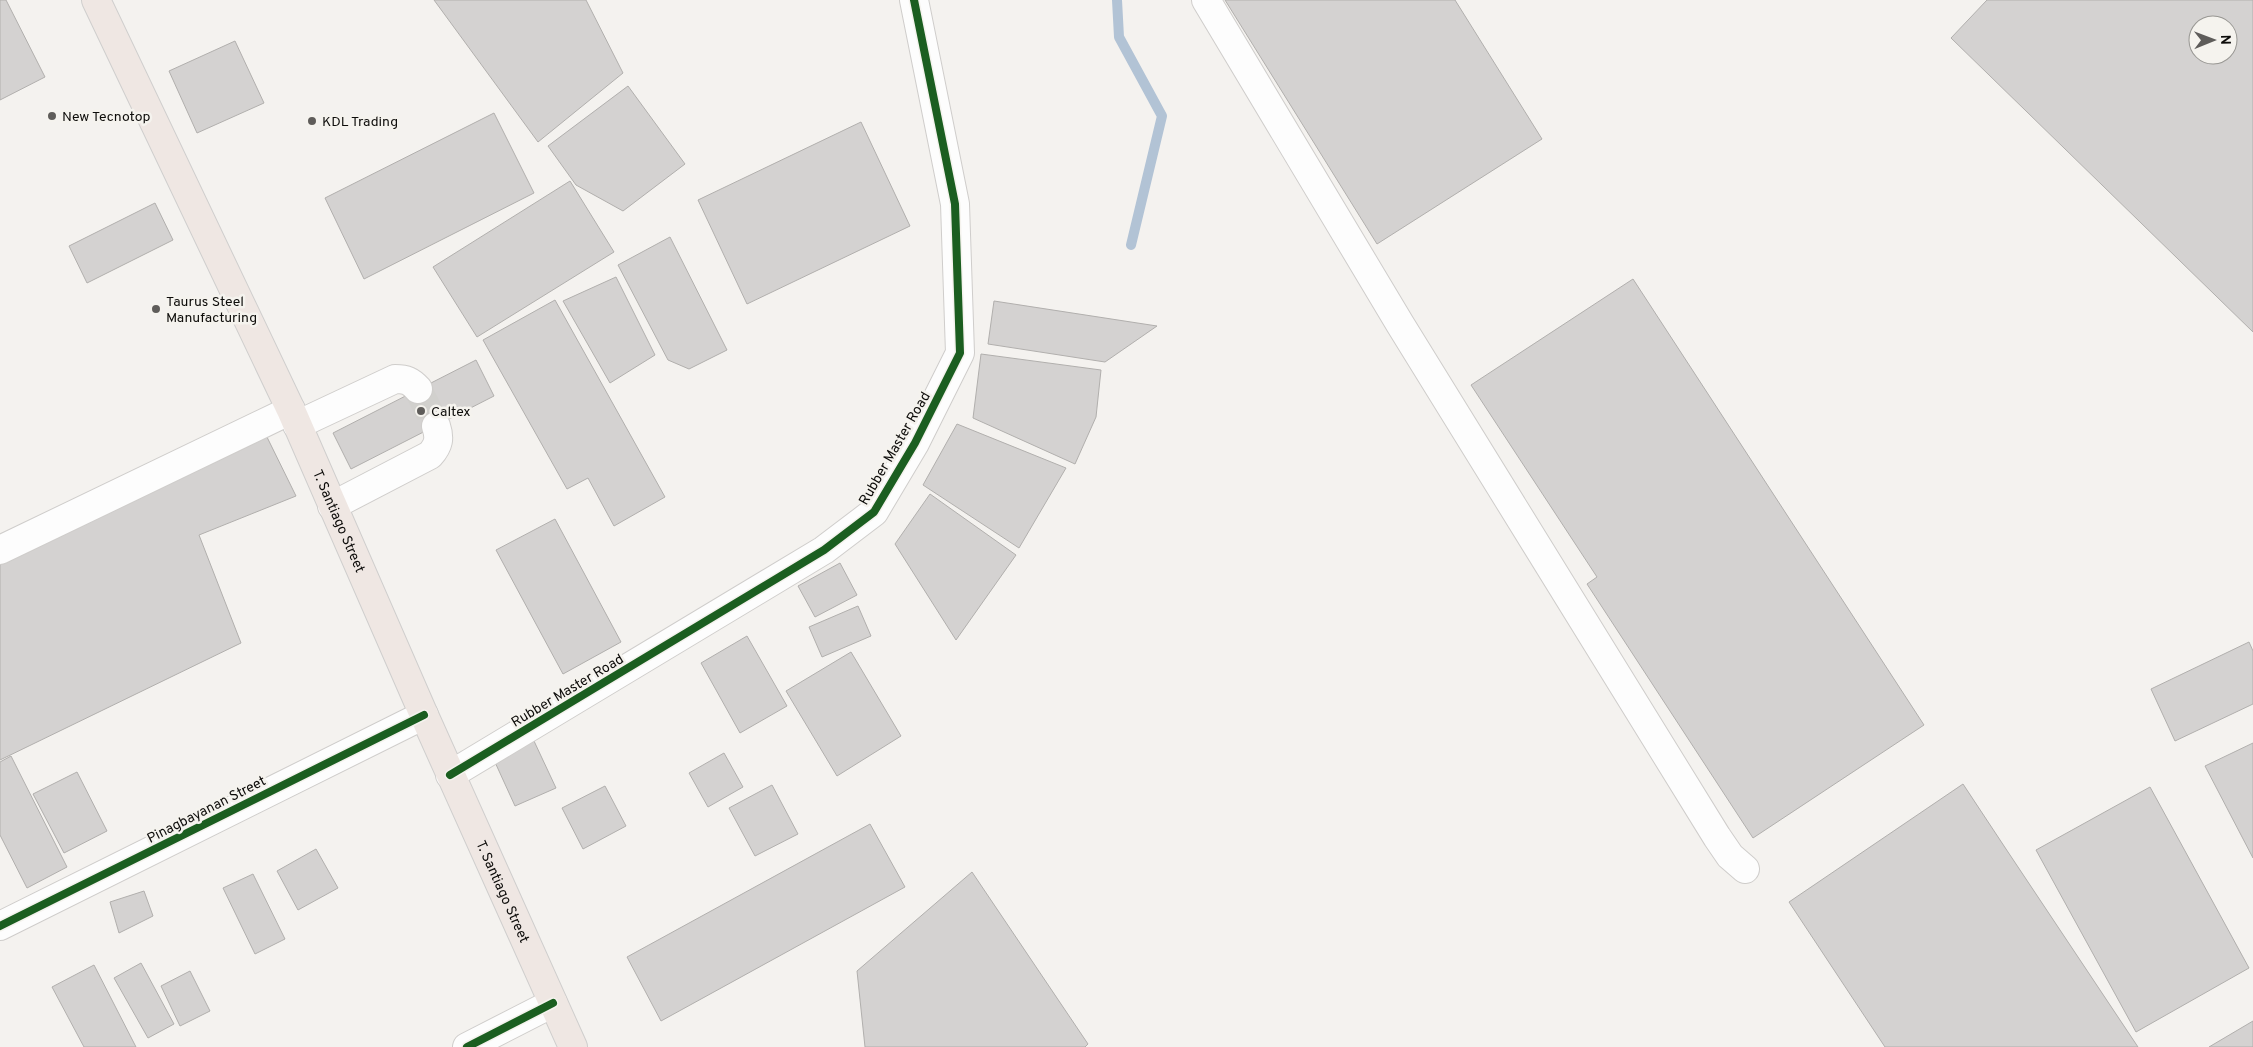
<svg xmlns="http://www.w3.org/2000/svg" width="2253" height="1047" font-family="Overpass,sans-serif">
<rect width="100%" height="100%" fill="#f4f2ef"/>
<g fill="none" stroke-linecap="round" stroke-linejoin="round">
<path stroke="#b2c3d5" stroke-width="10" d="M1117 0 1119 37 1162 116 1131 245"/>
</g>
<g fill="#d4d2d1" stroke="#b1afad" fill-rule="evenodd">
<path d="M0 0H6L45 77 0 100Z"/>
<path d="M434 0H586L623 73 538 142Z"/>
<path d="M1225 0H1455L1542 139 1377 244Z"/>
<path d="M1987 0H2253V332L1951 38ZM2198 25H2228V55H2198Z"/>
<path d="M235 41 264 103 197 133 169 71Z"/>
<path d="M628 86 685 164 623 211 576 185 548 146Z"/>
<path d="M494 113 534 193 364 279 325 198Z"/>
<path d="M861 122 910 226 747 304 698 200Z"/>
<path d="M570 181 614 252 477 337 433 267Z"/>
<path d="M155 203 173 240 87 283 69 246Z"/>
<path d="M670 237 727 350 689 369 668 360 618 265Z"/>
<path d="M616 277 655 355 610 383 563 301Z"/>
<path d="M1633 279 1924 725 1753 838 1587 584 1597 577 1471 385Z"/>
<path d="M555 300 665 497 614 526 588 478 567 489 483 340Z"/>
<path d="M994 301 1157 326 1105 362 988 344Z"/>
<path d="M981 354 1101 370 1096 417 1075 464 973 418Z"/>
<path d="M476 360 494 396 351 469 333 433Z"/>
<path d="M957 424 1066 468 1019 548 923 485Z"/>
<path d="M264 431 296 496 199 535 241 643 0 760V562Z"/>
<path d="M930 494 1016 555 956 640 895 544Z"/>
<path d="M555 519 621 642 563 674 496 550Z"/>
<path d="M840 563 857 595 815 617 798 586Z"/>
<path d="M858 606 871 636 822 657 809 627Z"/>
<path d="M747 636 787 706 740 733 701 663Z"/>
<path d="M2249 642 2253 651V704L2175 741 2151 689Z"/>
<path d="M851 652 901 736 837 776 786 691Z"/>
<path d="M534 741 556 788 515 806 494 760Z"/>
<path d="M2253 743V858L2205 766Z"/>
<path d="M724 753 743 787 708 807 689 773Z"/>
<path d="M11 756 67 867 27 888 0 835V762Z"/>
<path d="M77 772 107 831 64 853 33 794Z"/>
<path d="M1963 784 2006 849 2138 1047H1885L1789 902Z"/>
<path d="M772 785 798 834 755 856 729 808Z"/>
<path d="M605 786 626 826 583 849 562 808Z"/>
<path d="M2150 787 2249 968 2136 1032 2036 850Z"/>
<path d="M870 824 905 887 661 1021 627 957Z"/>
<path d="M316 849 338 888 298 910 277 871Z"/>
<path d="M972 872 1088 1044 1085 1047H865L857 971Z"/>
<path d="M253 874 285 939 255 954 223 888Z"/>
<path d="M144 891 153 916 119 933 110 902Z"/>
<path d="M141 963 174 1024 148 1038 114 978Z"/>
<path d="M94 965 136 1047H84L52 987Z"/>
<path d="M190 971 210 1011 180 1026 161 986Z"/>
<path d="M2253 1021V1047H2209Z"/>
</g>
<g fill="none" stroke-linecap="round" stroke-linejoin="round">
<path stroke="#d1d0cd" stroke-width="28" stroke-dasharray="28 14" stroke-linecap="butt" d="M418 389 436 426"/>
<g stroke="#cfcdcb" stroke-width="30">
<g id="minor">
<path d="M1206 0 1400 324 1717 837 1730 856 1745 869"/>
<path d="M297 425 395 379C406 379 411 381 418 389"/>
<path d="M332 506 430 455C439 445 440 438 436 426"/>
<path d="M0 550 291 410"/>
<path d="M450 775 824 550 874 512 915 443 960 353 955 204 914 0"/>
<path d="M0 926 424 715"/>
<path d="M467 1047 553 1003"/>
</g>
</g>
<g stroke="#cfcecd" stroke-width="30">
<g id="major">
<path id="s1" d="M96 0 291 410 424 715 573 1047"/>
</g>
</g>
<use href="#minor" stroke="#fdfdfd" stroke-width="28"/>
<use href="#major" stroke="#efe7e3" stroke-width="28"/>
<g stroke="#f5f3ee" stroke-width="11">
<g id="cycleway">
<path d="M450 775 824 550 874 512 915 443 960 353 955 204 914 0"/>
<path d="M0 926 424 715"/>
<path d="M467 1047 553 1003"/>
</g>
</g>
<use href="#cycleway" stroke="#1b5e20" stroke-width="8"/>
</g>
<g fill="#5e5c5a" stroke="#f5f3ee" stroke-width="2">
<circle cx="52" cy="116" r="5"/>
<circle cx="312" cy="121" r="5"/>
<circle cx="156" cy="309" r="5"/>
<circle cx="421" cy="411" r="5"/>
</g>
<g text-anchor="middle" stroke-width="5" stroke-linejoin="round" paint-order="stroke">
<g font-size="14" fill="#0d0c0a" stroke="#f5f3ee" text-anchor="start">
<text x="62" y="121">New Tecnotop</text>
<text x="322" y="126">KDL Trading</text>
<text x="166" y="306">Taurus Steel<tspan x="166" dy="16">Manufacturing</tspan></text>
<text x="431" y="416">Caltex</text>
</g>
<g font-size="14" fill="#0d0c0a" stroke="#f5f3ee">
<text transform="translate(894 448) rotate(-60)" y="5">Rubber Master Road</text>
<text dy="5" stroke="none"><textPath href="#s1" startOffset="575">T. Santiago Street</textPath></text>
<text transform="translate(567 690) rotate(-31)" y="5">Rubber Master Road</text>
<text transform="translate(206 809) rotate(-27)" y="5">Pinagbayanan Street</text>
<text dy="5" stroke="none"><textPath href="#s1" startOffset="980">T. Santiago Street</textPath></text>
</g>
</g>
<g transform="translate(2213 40) rotate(89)"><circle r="24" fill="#f5f3ee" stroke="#989793"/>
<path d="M0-4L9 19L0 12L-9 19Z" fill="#5e5c5a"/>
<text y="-8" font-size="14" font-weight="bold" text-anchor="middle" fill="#0d0c0a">N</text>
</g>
</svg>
